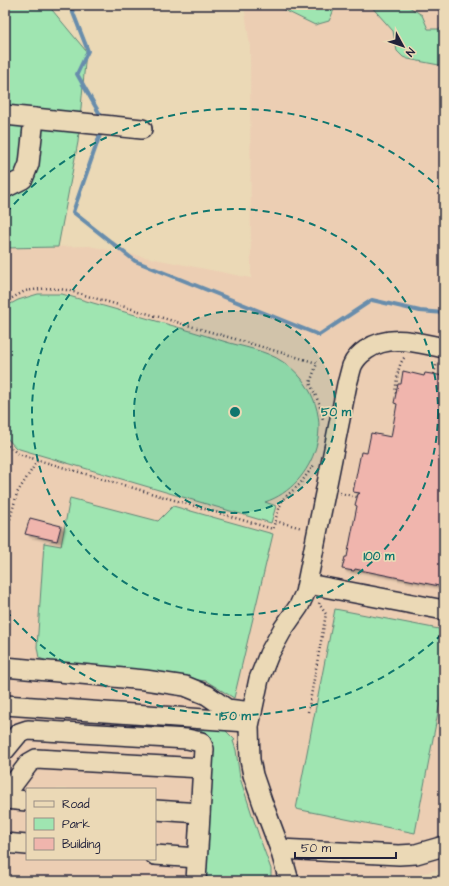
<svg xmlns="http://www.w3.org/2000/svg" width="449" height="886" font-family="'Architects Daughter',sans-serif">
<defs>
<filter id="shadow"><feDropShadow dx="4.5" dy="2.5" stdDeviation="1" flood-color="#0004"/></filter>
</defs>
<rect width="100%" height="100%" fill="#ebd9b6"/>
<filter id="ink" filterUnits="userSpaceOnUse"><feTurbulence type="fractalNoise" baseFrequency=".025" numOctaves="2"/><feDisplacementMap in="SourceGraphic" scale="8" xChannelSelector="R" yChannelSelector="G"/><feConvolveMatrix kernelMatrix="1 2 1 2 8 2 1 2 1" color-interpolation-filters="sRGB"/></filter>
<g filter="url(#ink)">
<path fill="#ecceb3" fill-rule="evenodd" d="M244 5H444V868L394 881H109L5 875V248L89 246 251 278 250 46ZM27 789H155V859H27Z"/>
<g fill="#9fe5b1" stroke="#608476">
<path d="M5 5H48L86 51 78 142 58 247 5 248Z"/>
<path d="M274 5H334L333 12 329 21 315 25Z"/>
<path d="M370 5H406L422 15 428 29H444V66L408 59 403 57 397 51 393 31Z"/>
<path d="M38 294H62C116 310 170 324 223 341 242 347 266 350 283 362 310 379 326 415 316 447 309 472 290 494 265 502L276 506 271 523 16 448 5 436V307L18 300Z"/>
<path d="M70 498 158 521 173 506 273 534 234 698 206 681 50 662 39 658 37 647 44 543 61 546Z"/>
<path d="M335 609 444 630V681L415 833 296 809Z"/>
<path d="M197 724 224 729 235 740 233 741 236 750 240 778 259 836 271 869V881H204L213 745C211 735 205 731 196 729Z"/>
</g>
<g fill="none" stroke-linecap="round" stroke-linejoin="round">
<g stroke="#688dac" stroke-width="4">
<path d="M70 5 88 51 77 74 102 118V120"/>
<path d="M102 129 73 212 135 261 319 335 372 300 420 311 444 313"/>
</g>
</g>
<g fill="#f0b5ad" stroke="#22223b" filter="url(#shadow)">
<path d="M403 371 424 376 425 373 444 376V587L355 569 354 571 342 569 345 557H347L357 506 355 505 358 494H359L360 493 353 492 361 452 367 453 371 433 391 437 397 404 394 403 398 384H401Z"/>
<path d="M30 518 61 526 57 541 25 534Z"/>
</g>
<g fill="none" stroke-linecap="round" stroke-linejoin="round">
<g stroke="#22223b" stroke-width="22">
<g id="minor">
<path d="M5 115 34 118 29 164 23 179 5 188"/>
<path d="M34 118 142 129"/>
<path d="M308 584 444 610"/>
<path d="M5 667 145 680 185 686 207 695 227 709 252 712"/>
<path d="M5 705 247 722"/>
<path d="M5 750 19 733 28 730 187 739 201 742 204 749 196 881"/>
<path d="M5 795 29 763 36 759 202 768"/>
<path d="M5 799 27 801"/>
<path d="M155 810 200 813"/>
<path d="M5 843 27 845"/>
<path d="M280 849 399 855 416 854 444 846"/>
<path d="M155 855 197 858"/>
<path d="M289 881 280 849 263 804 253 775 250 760 249 726 259 679 269 654 283 629 299 606 305 593 347 384C349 378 350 372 352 366 355 359 360 354 366 350 390 333 418 343 444 348"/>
</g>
</g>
<g stroke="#22223b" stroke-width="2.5" stroke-dasharray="1 3" stroke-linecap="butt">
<path d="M5 302 25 291 48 288 67 290 317 363 310 383 319 403 323 420"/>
<path d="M434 374 437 362"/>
<path d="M396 393 395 392C397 382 397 365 405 357"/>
<path d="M5 443 18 454 38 460"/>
<path d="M340 493 357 497"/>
<path d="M5 514 11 515"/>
<path d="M275 521 282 500 300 484 314 465"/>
<path d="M5 583 9 523 17 493 38 460 273 529 275 521 302 528"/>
<path d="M308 712 326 614 319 604 320 601"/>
</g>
<use href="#minor" stroke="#ebd9b6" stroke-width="19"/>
</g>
</g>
<circle cx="235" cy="412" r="101" fill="#0f766e" fill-opacity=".12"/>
<g fill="none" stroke="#0f766e" stroke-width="2" stroke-dasharray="7 5">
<circle cx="235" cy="412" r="101"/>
<circle cx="235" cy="412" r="203"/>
<path d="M442 634A304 304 0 0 1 6 611M6 213A304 304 0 0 1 442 190"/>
</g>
<circle cx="235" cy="412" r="6" fill="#0f766e" stroke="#ebd9b6" stroke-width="2"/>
<g font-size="12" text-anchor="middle" font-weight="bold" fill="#0f766e" stroke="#ebd9b6" stroke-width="3.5" stroke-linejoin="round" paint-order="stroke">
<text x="336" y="416">50 m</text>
<text x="379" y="560">100 m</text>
<text x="235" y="720">150 m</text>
</g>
<rect width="449" height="886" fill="none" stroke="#ebd9b6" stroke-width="20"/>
<rect x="10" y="10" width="429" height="866" fill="none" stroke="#22223b" stroke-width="1.5" filter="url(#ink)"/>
<rect x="26" y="788" width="130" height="72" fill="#ebd9b6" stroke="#9b9085"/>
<rect x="34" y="801" width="20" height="6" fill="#ebd9b6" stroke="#9b9085"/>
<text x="62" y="808" font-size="12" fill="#22223b">Road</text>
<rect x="34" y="818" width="20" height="12" fill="#9fe5b1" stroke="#9b9085"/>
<text x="62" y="828" font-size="12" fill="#22223b">Park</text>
<rect x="34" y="838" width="20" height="12" fill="#f0b5ad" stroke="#9b9085"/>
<text x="62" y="848" font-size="12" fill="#22223b">Building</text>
<g transform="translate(403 46) rotate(130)" stroke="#ebd9b6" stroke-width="3" paint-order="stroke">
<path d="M0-3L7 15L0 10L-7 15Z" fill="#22223b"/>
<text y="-6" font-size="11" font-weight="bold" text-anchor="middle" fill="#22223b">N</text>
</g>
<path d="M295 852v6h101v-6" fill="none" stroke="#22223b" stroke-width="2"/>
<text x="301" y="852" font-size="12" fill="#22223b" stroke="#ebd9b6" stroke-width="3" paint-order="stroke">50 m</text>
</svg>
